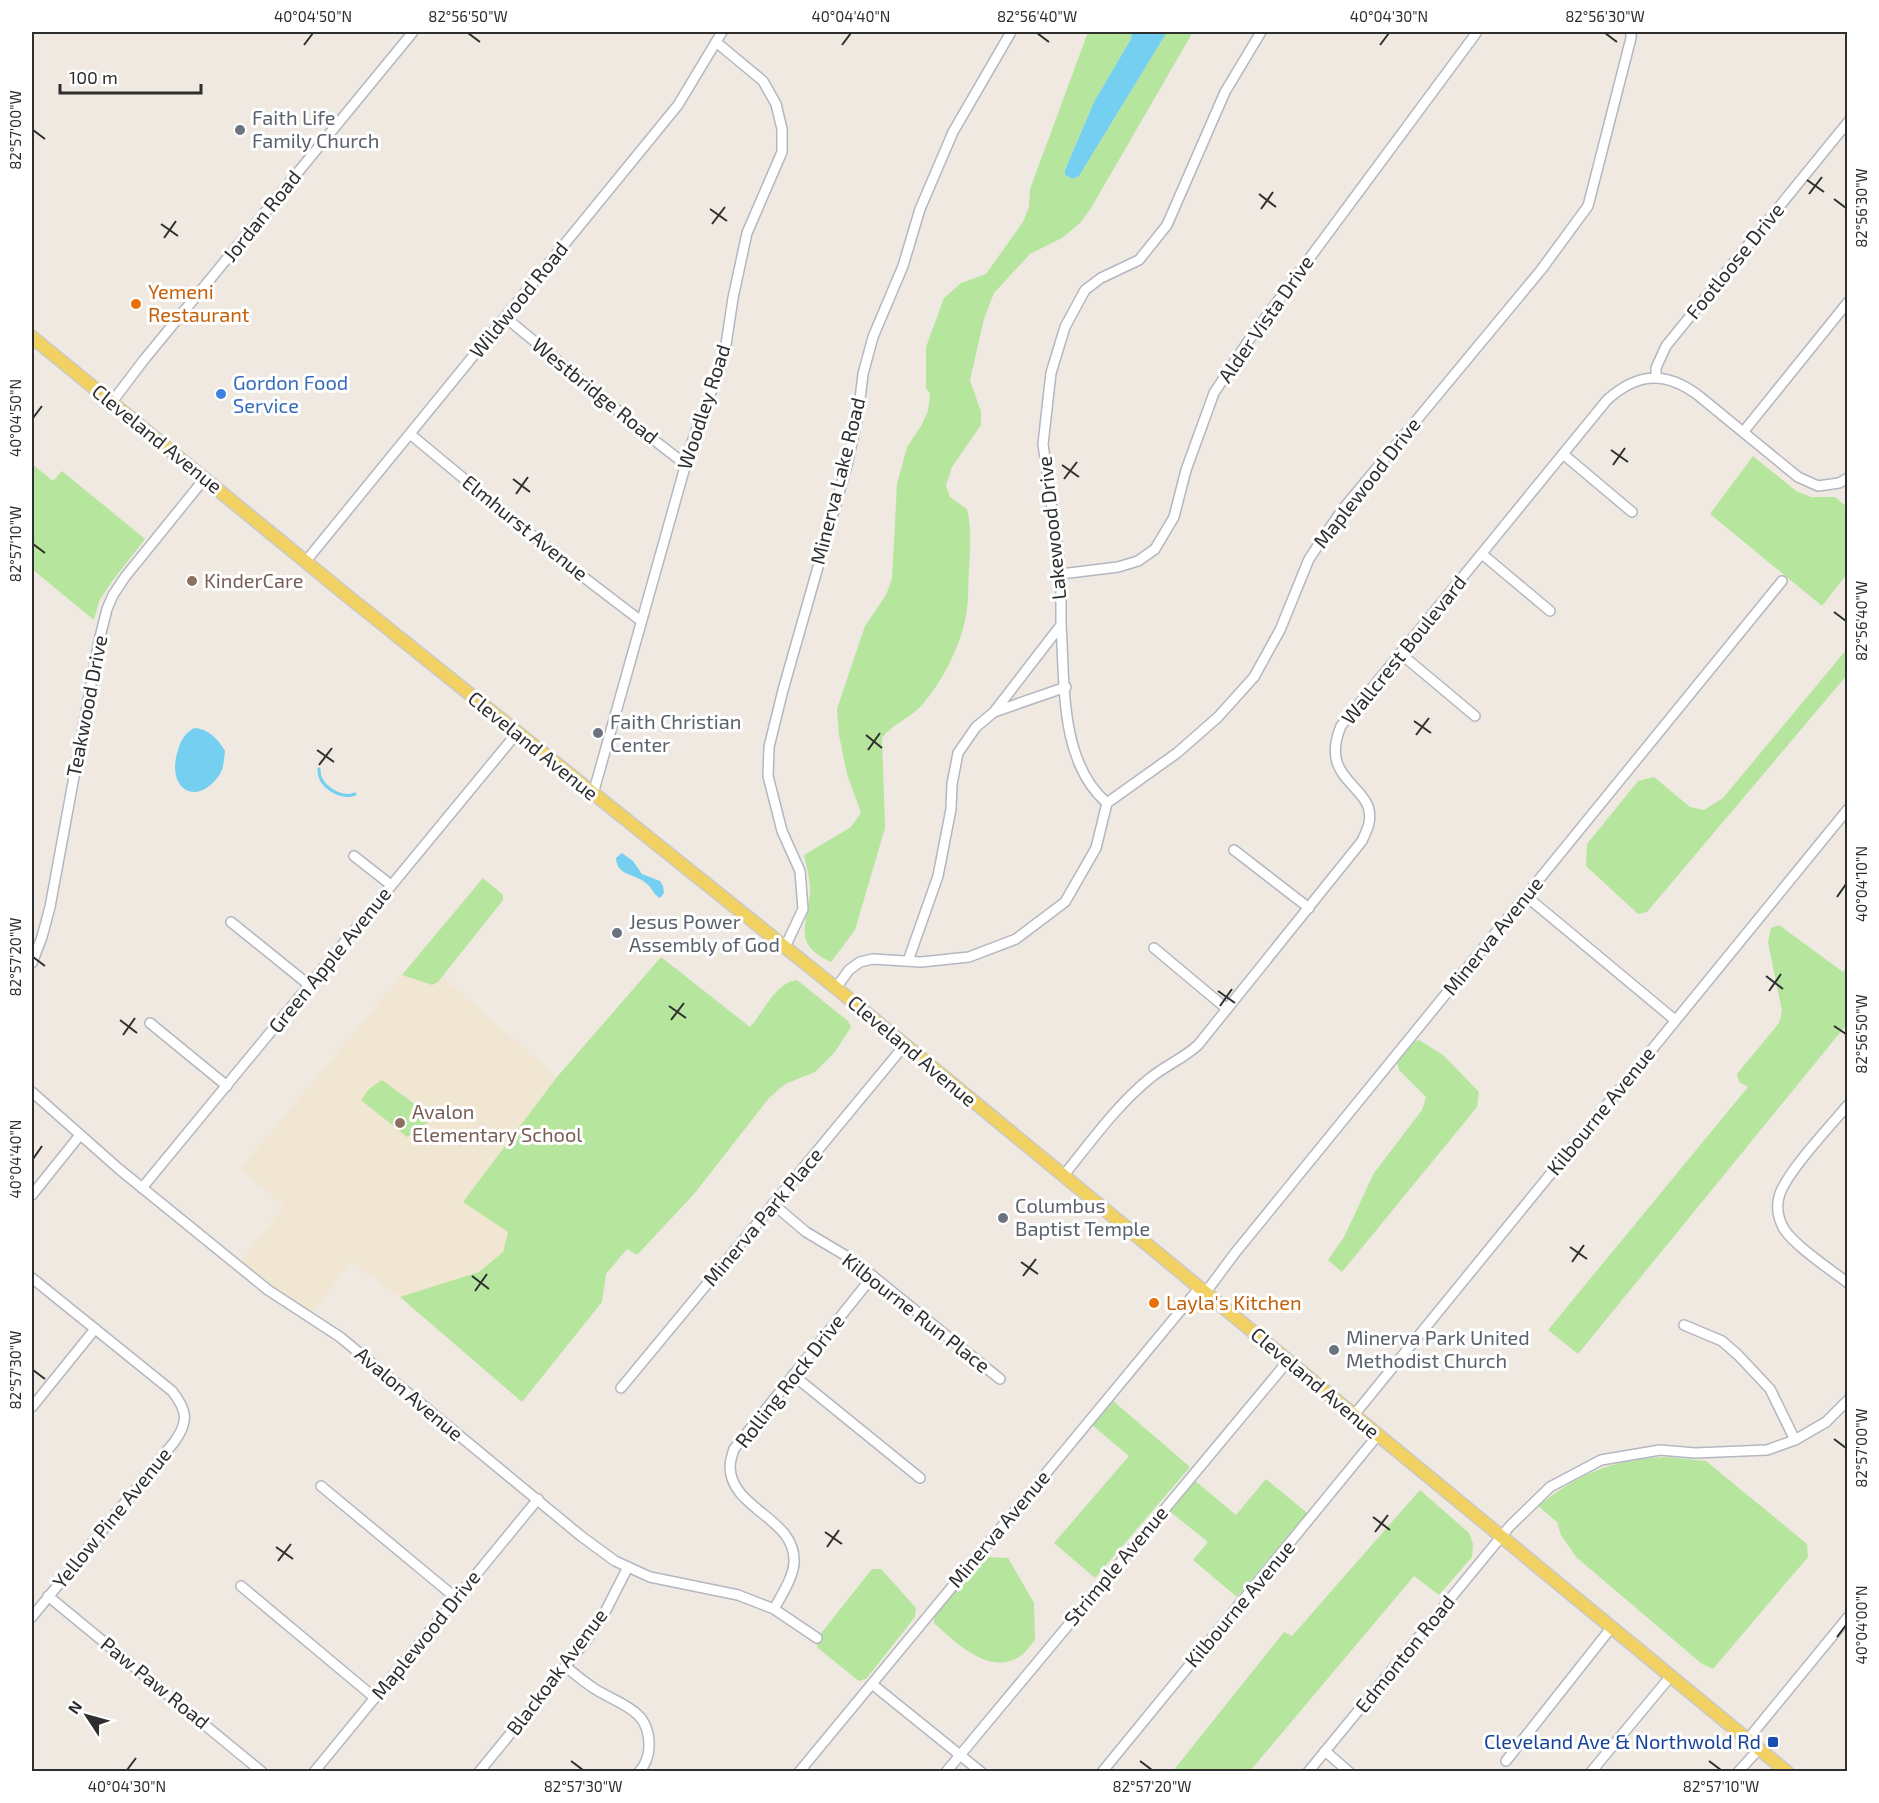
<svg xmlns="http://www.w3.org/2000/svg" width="1879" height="1803" font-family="'Exo 2',sans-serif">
<rect width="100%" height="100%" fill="#efe9e1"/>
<path fill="#f0e6d1" d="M418 956 557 1077 463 1202 508 1232 503 1252 479 1272 400 1297 351 1261 310 1316 238 1264 285 1206 240 1169Z"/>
<g fill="#b6e59e">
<path d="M1088 32H1132L1131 39 1094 102 1065 170V175L1073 179 1079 176 1167 32H1193L1091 208 1080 223 1062 238 1030 254 994 293 984 319 970 380 981 412V425L952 467 946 485 950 497 967 509C972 529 970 548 969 569 968 584 969 600 966 615 961 645 942 683 921 706 910 718 891 725 882 738L885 828 855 930 831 962C792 944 807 926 810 892 811 880 806 866 804 855L851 827 861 813 847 774 839 735 837 709 865 626 886 595 892 579 897 484 907 447 921 426 928 411 930 393 926 389V347L944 298 961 283 986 274 1023 222 1029 207 1030 189Z"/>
<path d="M1753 456 1796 491 1811 497H1835L1847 507V574L1822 606 1710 514Z"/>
<path d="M32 464 53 481 62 471 145 539 113 580 99 601 94 620 32 569Z"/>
<path d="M1847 649V675L1647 912 1638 914 1586 866 1587 844 1638 781 1654 777 1690 807 1704 810 1723 798Z"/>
<path d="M483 878 503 895V900L438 982 432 985 402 975Z"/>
<path d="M1779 925 1843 972 1847 967V1024L1578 1354 1548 1330 1748 1087 1739 1082 1737 1074 1779 1023 1782 1011 1768 942 1771 928Z"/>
<path d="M661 957 750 1027C763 1013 776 982 797 980L848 1021 851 1027 835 1052 815 1072 785 1084 769 1098 694 1194 637 1255 627 1249 606 1274 602 1302 522 1402 400 1297 479 1272 503 1252 508 1232 463 1202 557 1077Z"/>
<path d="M1419 1040 1443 1055 1479 1092 1477 1107 1342 1272 1328 1260 1344 1237 1374 1173 1422 1110 1426 1097 1399 1070 1397 1062 1407 1045Z"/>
<path d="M382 1080 424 1111 431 1120 407 1137 361 1100 369 1089Z"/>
<path d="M1112 1400 1190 1467 1095 1578 1054 1543 1129 1456 1091 1424Z"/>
<path d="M1667 1457 1706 1461 1807 1544 1808 1557 1713 1669 1702 1664 1576 1557 1561 1535 1557 1522 1538 1506C1580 1473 1613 1459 1667 1457Z"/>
<path d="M1266 1479 1307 1513 1237 1597 1193 1560 1208 1542 1168 1510 1194 1480 1236 1515Z"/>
<path d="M1420 1490 1469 1533 1473 1544 1472 1557 1439 1595 1414 1576 1250 1771H1173L1284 1632 1292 1636Z"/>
<path d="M988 1557 1008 1558 1034 1603 1035 1640C1030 1645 1026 1653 1019 1657 989 1676 955 1642 934 1623V1614L971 1568Z"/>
<path d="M872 1569H881L916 1608 915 1617 866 1679 859 1681 818 1648 815 1641Z"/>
</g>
<g fill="#75cff0">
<path d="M1132 32H1167L1079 176 1073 179 1065 175V170L1094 102 1131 39Z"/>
<path d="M194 728C209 729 218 739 225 751 224 759 224 767 220 774 198 808 165 790 178 750 181 740 185 733 194 728Z"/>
<path d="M622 853 633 861 642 874 660 881 663 886 664 893 660 898C653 894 653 889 647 884 636 873 617 877 616 858Z"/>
</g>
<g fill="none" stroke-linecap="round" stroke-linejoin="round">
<path stroke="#75cff0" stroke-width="3" d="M319 769C318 786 341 800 355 794"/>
<g stroke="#b4b7c1" stroke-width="12">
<g id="minor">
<path d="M505 317 645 433 685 464"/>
<path d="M1656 377V368L1666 346 1848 122"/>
<path d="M112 402 143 361 413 32"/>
<path d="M1744 431 1848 302"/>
<path d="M410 434 573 569 641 621"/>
<path d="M1563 454 1632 512"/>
<path d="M1482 554 1550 611"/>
<path d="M306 561 678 105 722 32"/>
<path d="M1061 574 1118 567 1138 561 1155 549 1174 517 1186 470 1214 393 1249 340 1477 32"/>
<path d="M1061 625C1065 682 1059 762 1107 803"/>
<path d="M1401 654 1475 716"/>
<path d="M994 712 1066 687"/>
<path d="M593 794 692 442 724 358 733 298 747 233 782 152V129L776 104 763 81 716 42"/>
<path d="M1234 850 1309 908"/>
<path d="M354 856 391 885"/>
<path d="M1526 896 1675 1020"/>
<path d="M231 922 309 985"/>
<path d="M785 947 803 909 800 871 782 831 768 776 769 747 783 690 847 465 858 416 863 374 873 337 903 266 920 209 953 132 1011 32"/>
<path d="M1154 948 1227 1009"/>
<path d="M908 961 938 876 951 809 952 784 958 753 976 727 994 712 1061 625V574L1043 444 1051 373 1065 327 1085 290 1101 278 1139 260 1167 225 1225 92 1261 32"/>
<path d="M32 963 42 937 50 907 99 641 107 609 113 595 125 577 205 478"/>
<path d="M836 988 849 970 860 962 873 959 921 962 969 957 1016 939 1065 902 1096 848 1107 803 1177 753 1218 717 1254 677 1280 630 1309 559 1342 510 1541 270 1588 206 1631 38V32"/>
<path d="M150 1023 227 1086"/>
<path d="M32 1092 119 1169 268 1290 340 1337 581 1536 615 1561 650 1577 738 1595 774 1609 817 1638"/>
<path d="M1848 1105C1831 1125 1784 1175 1779 1197 1776 1208 1779 1220 1784 1229 1795 1246 1831 1270 1848 1283"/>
<path d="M1063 1176C1090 1143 1116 1106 1149 1079 1164 1066 1183 1059 1198 1045L1362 841C1364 836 1368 829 1369 823 1377 785 1317 783 1341 726L1607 400C1638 372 1666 371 1699 396L1798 477 1818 486 1839 483 1848 478"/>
<path d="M142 1188 517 733"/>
<path d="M32 1195 80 1135"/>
<path d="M773 1204 806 1232 853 1260 1000 1379"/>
<path d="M32 1278 172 1391C187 1410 189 1421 175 1441L32 1617"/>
<path d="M1206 1292 1235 1253 1782 581"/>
<path d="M1684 1325 1722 1341 1738 1355 1770 1389 1795 1440"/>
<path d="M793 1375 920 1478"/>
<path d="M621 1388 904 1046"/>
<path d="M32 1407 95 1329"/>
<path d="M1354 1415 1848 809"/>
<path d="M321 1486 456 1598"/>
<path d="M241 1586 375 1698"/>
<path d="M48 1596 262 1772"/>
<path d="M774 1609C781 1596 793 1578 794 1563 797 1518 731 1510 730 1467 730 1461 732 1455 734 1449L873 1276"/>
<path d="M565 1666C575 1674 584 1682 595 1689 620 1705 650 1709 649 1746 649 1755 646 1764 639 1772"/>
<path d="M872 1684 981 1772"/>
<path d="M1748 1739 1848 1617"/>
<path d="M1325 1751 1349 1772"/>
<path d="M1506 1761 1611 1628"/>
<path d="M314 1772 538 1499"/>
<path d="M479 1772 586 1641 603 1616 628 1567"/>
<path d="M799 1772 1200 1287"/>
<path d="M946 1772 1288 1361"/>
<path d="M1102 1772 1378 1435"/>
<path d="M1308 1772 1510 1526 1550 1487 1601 1460 1660 1450 1695 1453 1767 1450 1795 1440 1826 1422 1848 1400"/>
<path d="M1591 1772 1670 1677"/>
<path d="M1738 1772 1759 1749"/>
</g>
</g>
<g stroke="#c9c9c9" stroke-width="15">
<path id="major" d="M32 337 345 594 836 988 1787 1772"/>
</g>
<use href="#minor" stroke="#fff" stroke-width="9"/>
<use href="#major" stroke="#f2d163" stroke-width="12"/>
</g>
<path fill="none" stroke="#2e2e2e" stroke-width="2" d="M468 33 480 42M1037 33 1049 42M1605 33 1617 42M304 45 313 33M842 45 851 33M1380 45 1389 33M33 130 45 139M1807 180 1824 192M1259 194 1276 207M1809 194 1822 177M1834 199 1846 208M710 209 727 221M1261 209 1273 192M161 224 178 236M712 224 725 207M164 238 176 221M33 418 42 406M1611 450 1628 462M1062 465 1079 477M1613 465 1625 448M513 479 530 492M1064 479 1077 462M516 494 528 477M33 544 45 553M1834 612 1846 621M1414 721 1431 733M866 735 882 748M1416 735 1429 718M317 750 334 762M868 750 880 733M319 765 332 748M1837 897 1846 884M33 957 45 966M1766 976 1783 989M1218 991 1235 1003M1769 991 1781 974M669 1006 686 1018M1220 1006 1232 989M120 1020 137 1033M671 1020 684 1003M1834 1026 1846 1034M123 1035 135 1018M33 1159 42 1146M1570 1247 1587 1259M1021 1262 1038 1274M1572 1262 1584 1245M472 1276 489 1289M1023 1276 1036 1259M475 1291 487 1274M33 1370 45 1379M1834 1439 1846 1448M1373 1517 1390 1530M825 1532 842 1544M1375 1532 1388 1515M276 1547 293 1559M827 1547 839 1530M278 1561 291 1544M1837 1637 1846 1625M571 1761 583 1770M1140 1761 1152 1770M1709 1761 1721 1770M127 1770 136 1758"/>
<g fill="#6b7280" stroke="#fff" stroke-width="2">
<circle cx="240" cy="130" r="6"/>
<circle cx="598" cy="733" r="6"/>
<circle cx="617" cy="933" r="6"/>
<circle cx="1003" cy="1218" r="6"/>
<circle cx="1334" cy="1350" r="6"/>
</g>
<g fill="#e8710a" stroke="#fff" stroke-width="2">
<circle cx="136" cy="304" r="6"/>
<circle cx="1154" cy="1303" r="6"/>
</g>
<circle fill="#3f7fe0" stroke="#fff" stroke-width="2" cx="221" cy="394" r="6"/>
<g fill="#8d6e63" stroke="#fff" stroke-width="2">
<circle cx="192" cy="581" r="6"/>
<circle cx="400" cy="1123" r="6"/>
</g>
<rect fill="#1a4fb4" stroke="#fff" stroke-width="2" x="1767" y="1736" width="12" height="12" rx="3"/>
<g text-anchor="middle" stroke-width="6" stroke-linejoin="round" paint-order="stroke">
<g font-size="20" fill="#5b616d" stroke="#fff" text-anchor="start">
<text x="252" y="125">Faith Life<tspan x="252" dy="23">Family Church</tspan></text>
<text x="610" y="729">Faith Christian<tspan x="610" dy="23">Center</tspan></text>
<text x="629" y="929">Jesus Power<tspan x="629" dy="23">Assembly of God</tspan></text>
<text x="1015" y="1213">Columbus<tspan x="1015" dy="23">Baptist Temple</tspan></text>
<text x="1346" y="1345">Minerva Park United<tspan x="1346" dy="23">Methodist Church</tspan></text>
</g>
<g font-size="20" fill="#2e2e2e" stroke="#fff">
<text transform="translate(262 216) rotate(-51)" y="7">Jordan Road</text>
<text transform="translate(1735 261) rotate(-51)" y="7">Footloose Drive</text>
<text transform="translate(519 300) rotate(-51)" y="7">Wildwood Road</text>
<text transform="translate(1266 319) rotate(-55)" y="7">Alder Vista Drive</text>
<text transform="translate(595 391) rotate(39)" y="7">Westbridge Road</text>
<text transform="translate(704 407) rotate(-72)" y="7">Woodley Road</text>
<text transform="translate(157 439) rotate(39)" y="7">Cleveland Avenue</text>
<text transform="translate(838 481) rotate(-76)" y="7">Minerva Lake Road</text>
<text transform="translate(1367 483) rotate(-52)" y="7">Maplewood Drive</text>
<text transform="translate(525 528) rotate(39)" y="7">Elmhurst Avenue</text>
<text transform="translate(1052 528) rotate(-96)" y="7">Lakewood Drive</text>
<text transform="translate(1404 650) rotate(-51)" y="7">Wallcrest Boulevard</text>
<text transform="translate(87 706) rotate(-79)" y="7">Teakwood Drive</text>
<text transform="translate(533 746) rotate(39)" y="7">Cleveland Avenue</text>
<text transform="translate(1493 936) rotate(-51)" y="7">Minerva Avenue</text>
<text transform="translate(330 960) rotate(-51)" y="7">Green Apple Avenue</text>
<text transform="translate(912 1051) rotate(40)" y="7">Cleveland Avenue</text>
<text transform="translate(1601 1111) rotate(-51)" y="7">Kilbourne Avenue</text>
<text transform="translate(763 1217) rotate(-50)" y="7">Minerva Park Place</text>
<text transform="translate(916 1313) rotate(38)" y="7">Kilbourne Run Place</text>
<text transform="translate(790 1381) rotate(-52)" y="7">Rolling Rock Drive</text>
<text transform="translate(1315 1383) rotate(40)" y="7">Cleveland Avenue</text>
<text transform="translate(409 1394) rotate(40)" y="7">Avalon Avenue</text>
<text transform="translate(112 1518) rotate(-51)" y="7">Yellow Pine Avenue</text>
<text transform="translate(999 1529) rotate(-50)" y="7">Minerva Avenue</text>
<text transform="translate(1116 1566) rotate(-50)" y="7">Strimple Avenue</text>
<text transform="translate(1240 1604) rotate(-50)" y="7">Kilbourne Avenue</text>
<text transform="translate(426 1635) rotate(-51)" y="7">Maplewood Drive</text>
<text transform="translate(1405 1654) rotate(-51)" y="7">Edmonton Road</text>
<text transform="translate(557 1672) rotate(-53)" y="7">Blackoak Avenue</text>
<text transform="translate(155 1683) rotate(39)" y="7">Paw Paw Road</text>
</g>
<g font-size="20" fill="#c56008" stroke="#fff" text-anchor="start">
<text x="148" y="299">Yemeni<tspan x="148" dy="23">Restaurant</tspan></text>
<text x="1166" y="1310">Layla's Kitchen</text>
</g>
<g font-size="20" fill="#366cbe" stroke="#fff" text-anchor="start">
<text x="233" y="390">Gordon Food<tspan x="233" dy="23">Service</tspan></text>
</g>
<g font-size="20" fill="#785e54" stroke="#fff" text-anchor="start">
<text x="204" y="588">KinderCare</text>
<text x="412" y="1119">Avalon<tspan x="412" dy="23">Elementary School</tspan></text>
</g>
<g font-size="20" fill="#164399" stroke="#fff" text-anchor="end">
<text x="1761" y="1749">Cleveland Ave &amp; Northwold Rd</text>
</g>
</g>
<rect width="1879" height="1803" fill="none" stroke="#ffffff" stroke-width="66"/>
<g transform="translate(87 1716) rotate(306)" stroke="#ffffff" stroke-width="4.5" paint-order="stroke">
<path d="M0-4.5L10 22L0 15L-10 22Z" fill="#2e2e2e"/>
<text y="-9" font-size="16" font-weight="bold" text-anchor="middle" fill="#2e2e2e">N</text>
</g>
<path d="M60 84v9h141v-9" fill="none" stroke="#2e2e2e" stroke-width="3"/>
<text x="69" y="84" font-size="18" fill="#2e2e2e" stroke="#ffffff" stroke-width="4.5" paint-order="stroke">100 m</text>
<rect x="33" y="33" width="1813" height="1737" fill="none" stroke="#2e2e2e" stroke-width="2"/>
<g font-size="15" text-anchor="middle" fill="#2e2e2e">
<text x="313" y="22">40°04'50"N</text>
<text x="468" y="22">82°56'50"W</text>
<text x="851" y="22">40°04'40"N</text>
<text x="1037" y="22">82°56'40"W</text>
<text x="1389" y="22">40°04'30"N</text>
<text x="1605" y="22">82°56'30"W</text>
<text transform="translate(16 130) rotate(-90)" y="5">82°57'00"W</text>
<text transform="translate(1862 208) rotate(-90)" y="5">82°56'30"W</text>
<text transform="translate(16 418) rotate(-90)" y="5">40°04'50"N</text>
<text transform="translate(16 544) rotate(-90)" y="5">82°57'10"W</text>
<text transform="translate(1862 621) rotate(-90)" y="5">82°56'40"W</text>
<text transform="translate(1862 884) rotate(-90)" y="5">40°04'10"N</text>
<text transform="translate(16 957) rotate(-90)" y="5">82°57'20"W</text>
<text transform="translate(1862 1034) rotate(-90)" y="5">82°56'50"W</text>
<text transform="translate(16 1159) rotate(-90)" y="5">40°04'40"N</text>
<text transform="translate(16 1370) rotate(-90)" y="5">82°57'30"W</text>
<text transform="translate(1862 1448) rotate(-90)" y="5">82°57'00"W</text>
<text transform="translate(1862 1625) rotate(-90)" y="5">40°04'00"N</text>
<text x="127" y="1792">40°04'30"N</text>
<text x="583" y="1792">82°57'30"W</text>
<text x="1152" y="1792">82°57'20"W</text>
<text x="1721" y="1792">82°57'10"W</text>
</g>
</svg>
